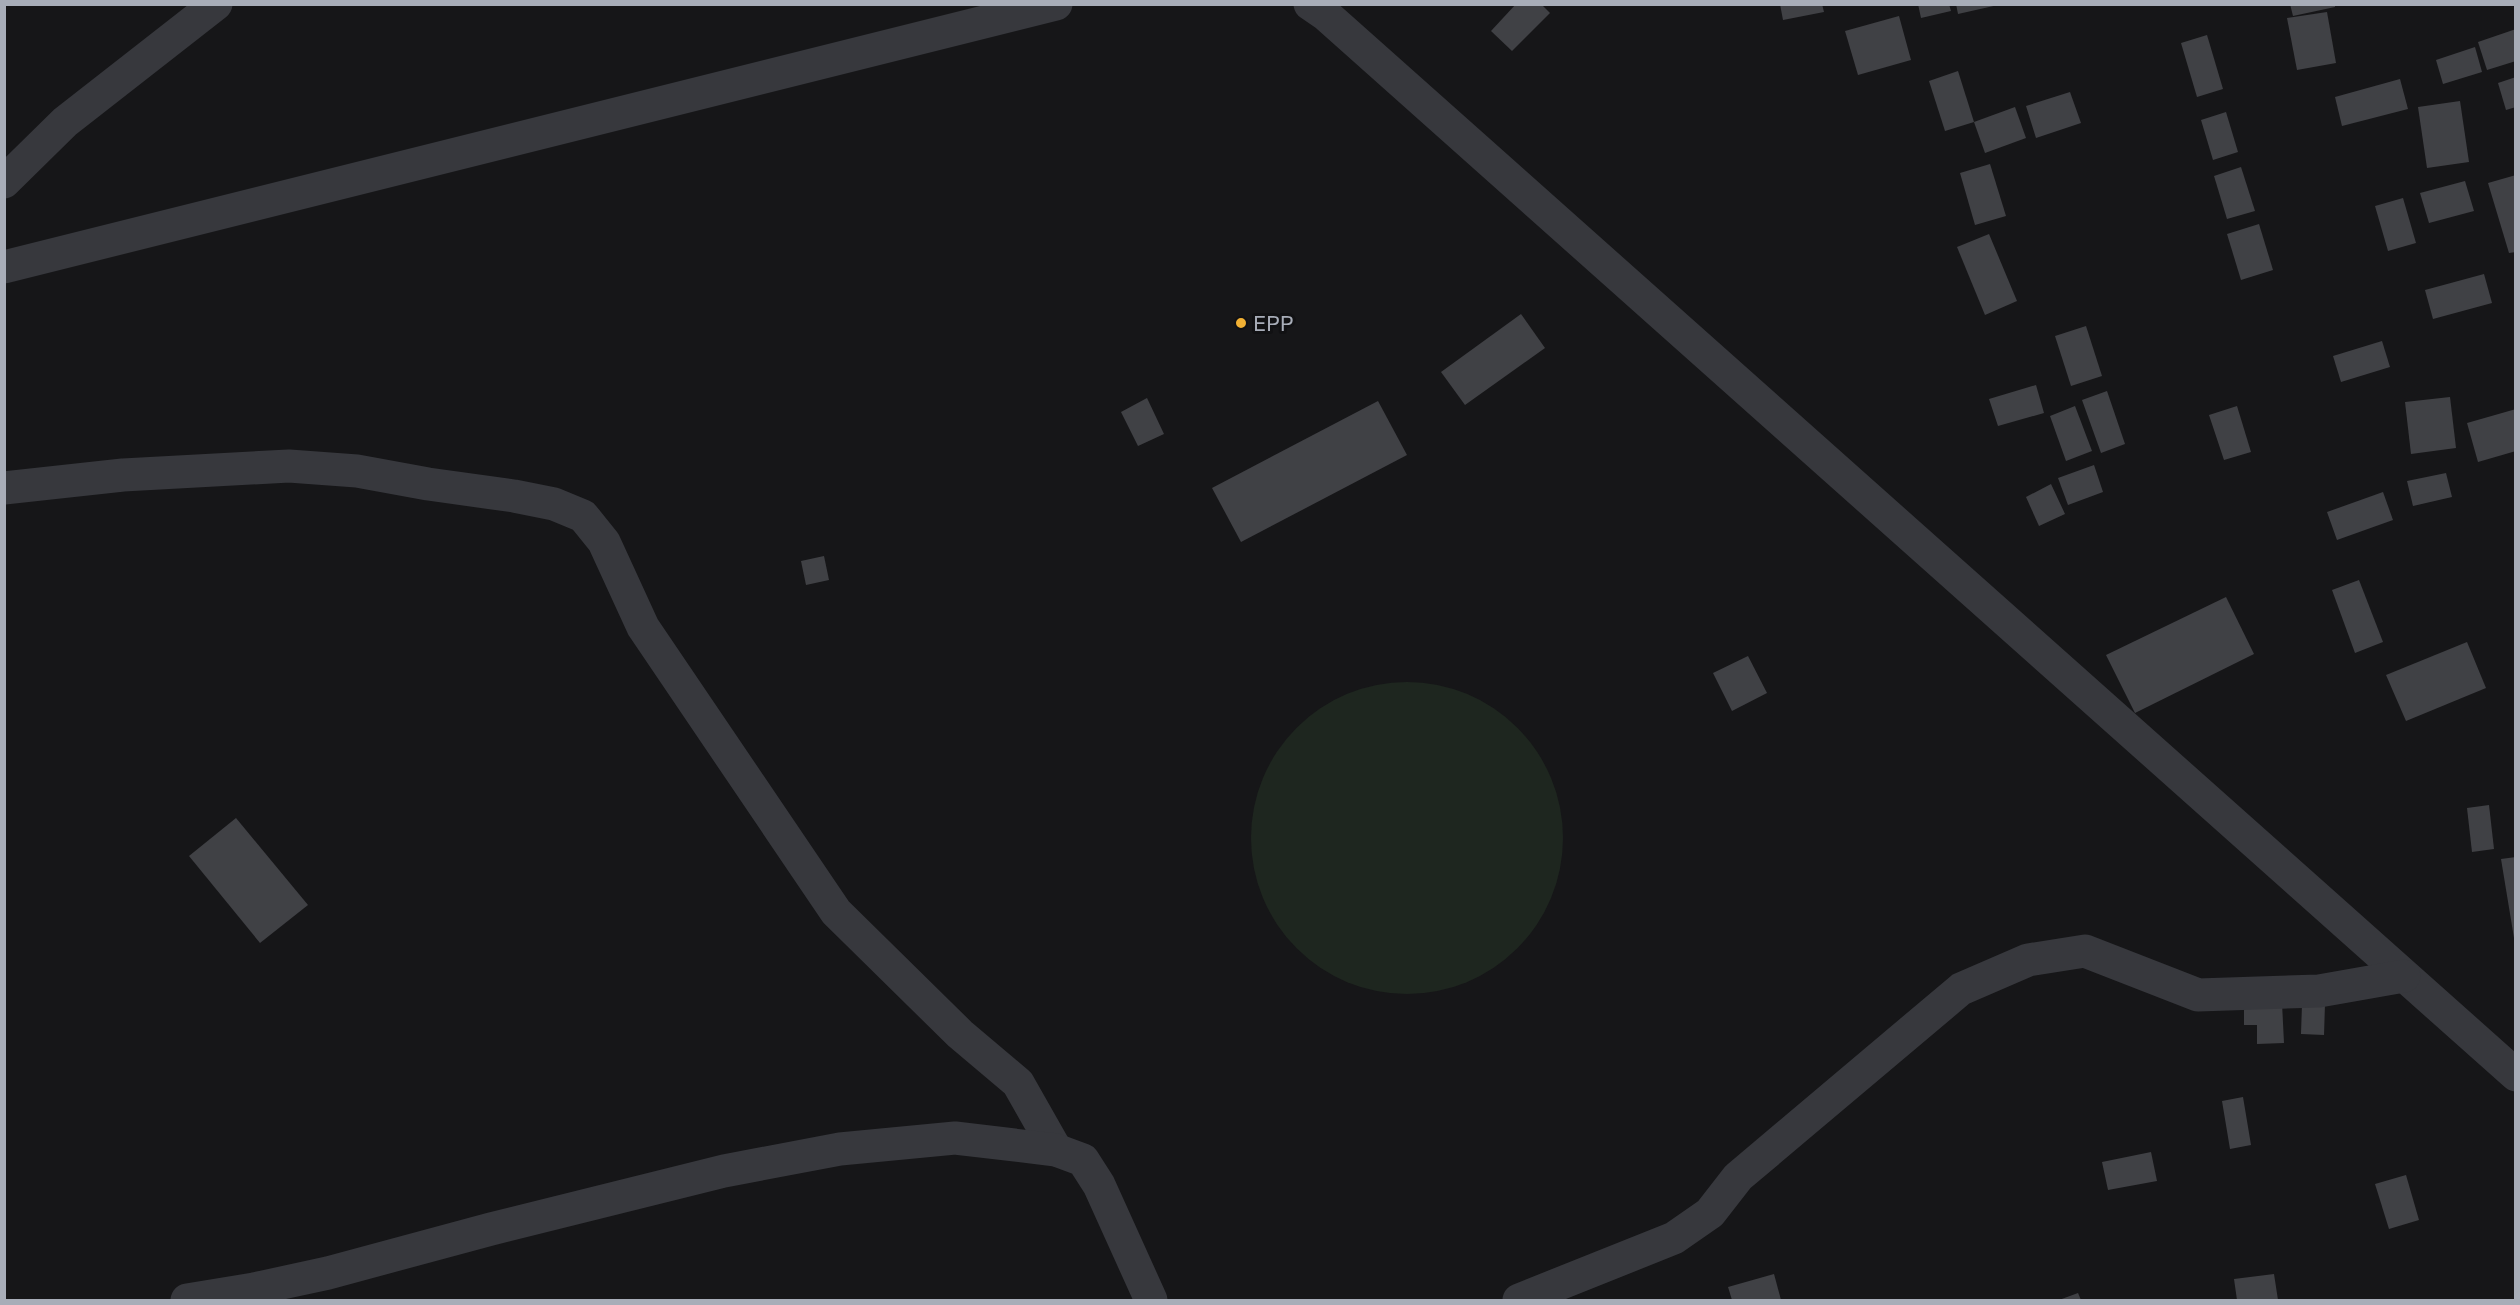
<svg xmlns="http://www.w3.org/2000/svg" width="2520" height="1305" font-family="Commissioner,sans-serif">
<rect width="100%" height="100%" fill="#161618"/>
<circle fill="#1e261f" cx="1407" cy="838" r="156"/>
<g fill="#404145">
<path d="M1516 4H1541L1550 13 1512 51 1491 31Z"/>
<path d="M1780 4H1822L1824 12 1783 20Z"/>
<path d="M1918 4H1949L1951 11 1921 18Z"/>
<path d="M1956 4H1998V5L1958 14Z"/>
<path d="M2290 4H2335V7L2293 16Z"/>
<path d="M2327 12 2336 63 2297 70 2287 18Z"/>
<path d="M1899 16 1911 60 1858 75 1845 31Z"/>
<path d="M2516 29V61L2487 70 2478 42Z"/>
<path d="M2207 35 2223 89 2197 97 2181 43Z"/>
<path d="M2475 47 2482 72 2443 84 2436 60Z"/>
<path d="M1958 71 1974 122 1945 131 1929 81Z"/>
<path d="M2516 77V107L2506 110 2498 83Z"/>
<path d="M2400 79 2408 109 2342 126 2335 97Z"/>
<path d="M2070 92 2081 123 2036 138 2026 106Z"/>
<path d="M2460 101 2469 162 2427 168 2418 107Z"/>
<path d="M2015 107 2026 138 1985 153 1974 122Z"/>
<path d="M2226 112 2238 152 2213 160 2201 120Z"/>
<path d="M1990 164 2006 216 1975 225 1960 173Z"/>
<path d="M2241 167 2255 211 2227 219 2214 176Z"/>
<path d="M2516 175V252L2509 253 2488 183Z"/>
<path d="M2465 181 2474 211 2429 223 2420 193Z"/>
<path d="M2403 198 2416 243 2388 251 2375 206Z"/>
<path d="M2259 224 2273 270 2241 280 2227 234Z"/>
<path d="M1989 234 2017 301 1985 315 1957 247Z"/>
<path d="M2484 274 2492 303 2433 319 2425 290Z"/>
<path d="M1521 314 1545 348 1465 405 1441 372Z"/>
<path d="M2086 326 2102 376 2071 386 2055 336Z"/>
<path d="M2382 341 2390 367 2341 382 2333 356Z"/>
<path d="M2036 385 2044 413 1998 426 1989 399Z"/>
<path d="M2107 391 2125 444 2101 453 2082 400Z"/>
<path d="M2450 397 2456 448 2411 454 2405 402Z"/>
<path d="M1147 398 1164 434 1138 446 1121 412Z"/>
<path d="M1378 401 1407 455 1241 542 1212 488Z"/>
<path d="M2075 406 2092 451 2066 461 2050 416Z"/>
<path d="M2237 406 2251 452 2224 460 2209 415Z"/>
<path d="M2516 409V451L2478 462 2467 423Z"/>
<path d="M2094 465 2103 492 2068 505 2058 478Z"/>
<path d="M2446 473 2452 497 2413 506 2407 481Z"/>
<path d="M2051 484 2065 514 2039 526 2026 497Z"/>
<path d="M2383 492 2393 520 2337 540 2327 512Z"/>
<path d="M824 556 829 580 806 585 801 561Z"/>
<path d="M2359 580 2383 642 2355 653 2332 590Z"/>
<path d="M2226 597 2254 654 2135 713 2106 655Z"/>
<path d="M2467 642 2486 688 2406 721 2386 675Z"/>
<path d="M1748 656 1767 693 1732 711 1713 673Z"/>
<path d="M2489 805 2494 849 2472 852 2467 808Z"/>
<path d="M236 818 308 905 260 943 189 856Z"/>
<path d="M2516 857V937L2514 938 2501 859Z"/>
<path d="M2282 1003 2284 1043 2257 1044V1025H2244V1004Z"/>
<path d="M2302 1004H2325L2324 1035 2301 1034Z"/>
<path d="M2243 1097 2251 1145 2230 1149 2222 1101Z"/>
<path d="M2151 1152 2157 1181 2108 1190 2102 1162Z"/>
<path d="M2406 1175 2419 1220 2389 1229 2375 1184Z"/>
<path d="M1774 1274 1781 1300H1732L1728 1287Z"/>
<path d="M2274 1274 2278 1300H2237L2234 1279Z"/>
<path d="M2078 1293 2081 1300H2059Z"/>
</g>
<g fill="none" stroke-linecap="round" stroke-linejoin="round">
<g stroke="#37383d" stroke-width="33">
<path d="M1310 4 1326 15 2516 1075"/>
<path d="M4 182 65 122 216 4"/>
<path d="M4 267 1056 4"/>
<path d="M4 488 123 475 289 466 357 471 428 484 514 496 554 504 583 516 604 542 643 627 836 912 960 1034 1018 1083 1056 1150"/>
<path d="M187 1300 254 1289 328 1273 491 1229 724 1171 840 1149 955 1138 1056 1150 1083 1160 1099 1185 1151 1300"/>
<path d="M1519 1300 1674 1238 1710 1213 1738 1177 1961 989 2028 960 2085 951 2198 995 2319 991 2404 976"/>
</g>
</g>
<circle fill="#f2b134" stroke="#111113" stroke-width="2" cx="1241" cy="323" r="6"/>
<g text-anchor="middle" stroke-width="6" stroke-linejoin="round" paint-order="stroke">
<g font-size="22" fill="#a8adb8" stroke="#111113" text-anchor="start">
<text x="1253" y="331">EPP</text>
</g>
</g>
<rect width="2520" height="1305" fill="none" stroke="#a8adb8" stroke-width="12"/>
</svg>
